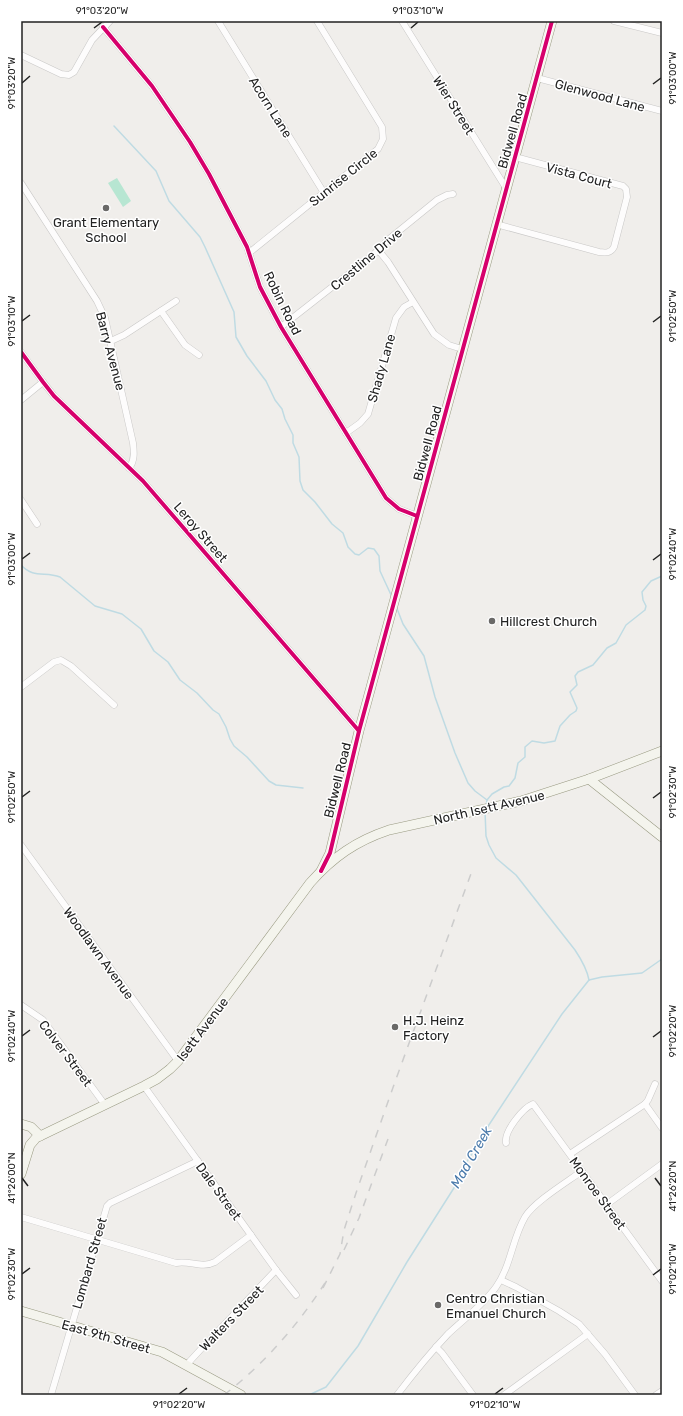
<svg xmlns="http://www.w3.org/2000/svg" width="683" height="1416" font-family="Rubik,sans-serif">
<rect width="100%" height="100%" fill="#f0eeeb"/>
<path fill="#b7e6d2" d="M117 178 131 201 123 207 108 183Z"/>
<g fill="none" stroke-linecap="round" stroke-linejoin="round">
<g stroke="#bfdbe3" stroke-width="1.5">
<path d="M114 126 156 171 169 201 200 237 205 247 234 312 236 337 247 356 266 381 275 400 282 409 285 419 293 435V443L299 457 300 481 303 490 315 502 332 524 343 533 348 547 355 554 359 555 368 548 374 549 379 556 380 571 392 597"/>
<path d="M21 565C34 579 45 571 60 577L95 606 122 614 141 629 154 651 168 662 180 680 197 693 213 710 219 714 226 727 230 739 234 746 247 757 269 781 276 785 303 788"/>
<path d="M396 606 403 624 424 656 435 697 455 753 468 783 475 791 487 800"/>
<path d="M486 806 487 800 492 794 504 787 509 786 515 778 518 763 525 757V747L532 741 544 743 555 741 560 726 570 715 576 711 577 708 570 692 577 685 575 676 578 672 593 665 607 648 616 643 626 625 645 610 646 606 643 600 642 592 651 581 662 576"/>
<path d="M485 811 486 836 489 845 496 858 516 875 575 950C581 959 587 969 589 980"/>
<path d="M589 980 602 977 642 973 662 959"/>
<path d="M309 1395 326 1387 358 1346 407 1262 459 1180C460 1167 475 1153 479 1140L562 1014 589 980"/>
</g>
<g stroke="#c9c8c7" stroke-width="7">
<g id="street">
<path d="M218 21 324 193"/>
<path d="M402 21 506 188"/>
<path d="M614 21 662 33"/>
<path d="M103 27 152 86 190 142 209 174 247 247 260 287 281 327 386 498 399 509 417 516"/>
<path d="M21 55 61 74 69 75 74 72 92 40 110 21"/>
<path d="M537 78 662 111"/>
<path d="M21 183 97 301 105 318 133 443C134 451 135 461 129 468"/>
<path d="M496 224 599 252C606 253 611 253 614 247L627 197 626 189 623 186 515 157"/>
<path d="M379 251 388 262 434 334 449 345 462 349"/>
<path d="M249 253 378 149 383 139 382 127 317 21"/>
<path d="M161 311 185 345 199 355"/>
<path d="M281 327 373 255 389 239 437 200 447 195 453 194"/>
<path d="M111 341 124 335 176 301"/>
<path d="M21 352 43 382 54 396 143 481 359 731"/>
<path d="M21 400 43 382"/>
<path d="M346 433 360 423 368 414 396 318 404 307 413 302"/>
<path d="M21 500 37 524"/>
<path d="M21 687 54 662 61 660 71 666 114 705"/>
<path d="M21 845 178 1061"/>
<path d="M21 1005 43 1020 105 1105"/>
<path d="M144 1086 276 1270 296 1295"/>
<path d="M645 1104 662 1128"/>
<path d="M506 1143C504 1131 523 1108 533 1104L662 1281"/>
<path d="M570 1154 645 1104 648 1100 655 1084"/>
<path d="M606 1205 662 1164"/>
<path d="M21 1217 176 1263C190 1260 201 1269 215 1262L251 1235"/>
<path d="M501 1280 516 1287 559 1311 579 1324 605 1354 635 1395"/>
<path d="M436 1347 442 1353 473 1395"/>
<path d="M188 1367 190 1361 202 1348 276 1270"/>
<path d="M51 1395 107 1206 110 1203 198 1161"/>
<path d="M397 1395C413 1374 430 1353 448 1334 464 1319 483 1305 496 1287 511 1266 512 1239 525 1217 534 1202 567 1182 582 1171"/>
<path d="M504 1395 588 1334"/>
<path d="M656 1395 662 1391"/>
</g>
</g>
<g stroke="#999a82" stroke-width="10">
<g id="secondary">
<path d="M589 779 662 837"/>
<path d="M321 871 330 853 359 731 552 21"/>
<path d="M21 1124 31 1127 40 1136"/>
<path d="M21 1174 30 1145 36 1138 144 1086 157 1079 170 1069 178 1061 310 883C333 857 356 841 389 830L521 801 589 779 662 751"/>
<path d="M21 1311 162 1352 241 1395"/>
</g>
</g>
<use href="#street" stroke="#fdfcfc" stroke-width="6"/>
<use href="#secondary" stroke="#f4f4ed" stroke-width="9"/>
<g stroke="#ccc" stroke-width="1.5" stroke-dasharray="8 8" stroke-linecap="butt">
<path d="M344 1250 359 1218 388 1139"/>
<path d="M323 1288 340 1254 344 1230 356 1193 396 1079 472 871"/>
<path d="M224 1395C264 1364 298 1325 325 1283"/>
</g>
<g stroke="#fff" stroke-width="6">
<g id="cycleway">
<path d="M103 27 152 86 190 142 209 174 247 247 260 287 281 327 386 498 399 509 417 516"/>
<path d="M21 352 43 382 54 396 143 481 359 731"/>
<path d="M321 871 330 853 359 731 552 21"/>
</g>
</g>
<use href="#cycleway" stroke="#d6006c" stroke-width="4"/>
</g>
<path fill="none" stroke="#222" stroke-width="1.5" d="M94 28 102 22M411 28 418 22M22 83 30 76M653 84 661 78M22 321 30 315M653 322 661 316M22 559 30 553M653 560 661 554M22 797 30 791M653 798 661 792M22 1036 30 1030M653 1037 661 1031M22 1178 28 1186M655 1178 661 1186M22 1274 30 1268M653 1275 661 1269M179 1394 187 1388M495 1394 503 1388"/>
<g fill="#6a6968" stroke="#fff" stroke-width="1.5">
<circle cx="106" cy="208" r="4"/>
<circle cx="492" cy="621" r="4"/>
<circle cx="395" cy="1027" r="4"/>
<circle cx="438" cy="1305" r="4"/>
</g>
<g text-anchor="middle" stroke-width="3" stroke-linejoin="round" paint-order="stroke">
<g font-size="13" fill="#222" stroke="#fff">
<text transform="translate(600 95) rotate(15)" y="5">Glenwood Lane</text>
<text transform="translate(454 105) rotate(58)" y="5">Wier Street</text>
<text transform="translate(271 107) rotate(58)" y="5">Acorn Lane</text>
<text transform="translate(512 131) rotate(-74)" y="5">Bidwell Road</text>
<text transform="translate(579 175) rotate(15)" y="5">Vista Court</text>
<text transform="translate(343 177) rotate(-39)" y="5">Sunrise Circle</text>
<text transform="translate(366 259) rotate(-40)" y="5">Crestline Drive</text>
<text transform="translate(283 303) rotate(64)" y="5">Robin Road</text>
<text transform="translate(111 351) rotate(75)" y="5">Barry Avenue</text>
<text transform="translate(381 368) rotate(-74)" y="5">Shady Lane</text>
<text transform="translate(427 443) rotate(-75)" y="5">Bidwell Road</text>
<text transform="translate(201 532) rotate(49)" y="5">Leroy Street</text>
<text transform="translate(337 780) rotate(-76)" y="5">Bidwell Road</text>
<text transform="translate(489 807) rotate(-13)" y="5">North Isett Avenue</text>
<text transform="translate(99 953) rotate(54)" y="5">Woodlawn Avenue</text>
<text transform="translate(202 1029) rotate(-53)" y="5">Isett Avenue</text>
<text transform="translate(66 1053) rotate(53)" y="5">Colver Street</text>
<text transform="translate(219 1191) rotate(54)" y="5">Dale Street</text>
<text transform="translate(598 1193) rotate(54)" y="5">Monroe Street</text>
<text transform="translate(89 1263) rotate(-74)" y="5">Lombard Street</text>
<text transform="translate(231 1318) rotate(-46)" y="5">Walters Street</text>
<text transform="translate(106 1336) rotate(16)" y="5">East 9th Street</text>
</g>
<g font-size="13" fill="#222" stroke="#fff" text-anchor="start">
<text x="106" y="227" text-anchor="middle">Grant Elementary<tspan x="106" dy="15">School</tspan></text>
<text x="500" y="626">Hillcrest Church</text>
<text x="403" y="1025">H.J. Heinz<tspan x="403" dy="15">Factory</tspan></text>
<text x="446" y="1303">Centro Christian<tspan x="446" dy="15">Emanuel Church</tspan></text>
</g>
<g font-size="14" font-style="italic" fill="#4a7aab" stroke="#fff">
<text transform="translate(471 1157) rotate(-60)" y="5">Mad Creek</text>
</g>
</g>
<rect width="683" height="1416" fill="none" stroke="#ffffff" stroke-width="44"/>
<rect x="22" y="22" width="639" height="1372" fill="none" stroke="#222" stroke-width="1.5"/>
<g font-size="10" text-anchor="middle" fill="#222">
<text x="102" y="14">91°03'20"W</text>
<text x="418" y="14">91°03'10"W</text>
<text transform="translate(672 78) rotate(-90)" y="4">91°03'00"W</text>
<text transform="translate(11 83) rotate(-90)" y="4">91°03'20"W</text>
<text transform="translate(672 316) rotate(-90)" y="4">91°02'50"W</text>
<text transform="translate(11 321) rotate(-90)" y="4">91°03'10"W</text>
<text transform="translate(672 554) rotate(-90)" y="4">91°02'40"W</text>
<text transform="translate(11 559) rotate(-90)" y="4">91°03'00"W</text>
<text transform="translate(672 792) rotate(-90)" y="4">91°02'30"W</text>
<text transform="translate(11 797) rotate(-90)" y="4">91°02'50"W</text>
<text transform="translate(672 1031) rotate(-90)" y="4">91°02'20"W</text>
<text transform="translate(11 1036) rotate(-90)" y="4">91°02'40"W</text>
<text transform="translate(11 1178) rotate(-90)" y="4">41°26'00"N</text>
<text transform="translate(672 1186) rotate(-90)" y="4">41°26'20"N</text>
<text transform="translate(672 1269) rotate(-90)" y="4">91°02'10"W</text>
<text transform="translate(11 1274) rotate(-90)" y="4">91°02'30"W</text>
<text x="179" y="1408">91°02'20"W</text>
<text x="495" y="1408">91°02'10"W</text>
</g>
</svg>
